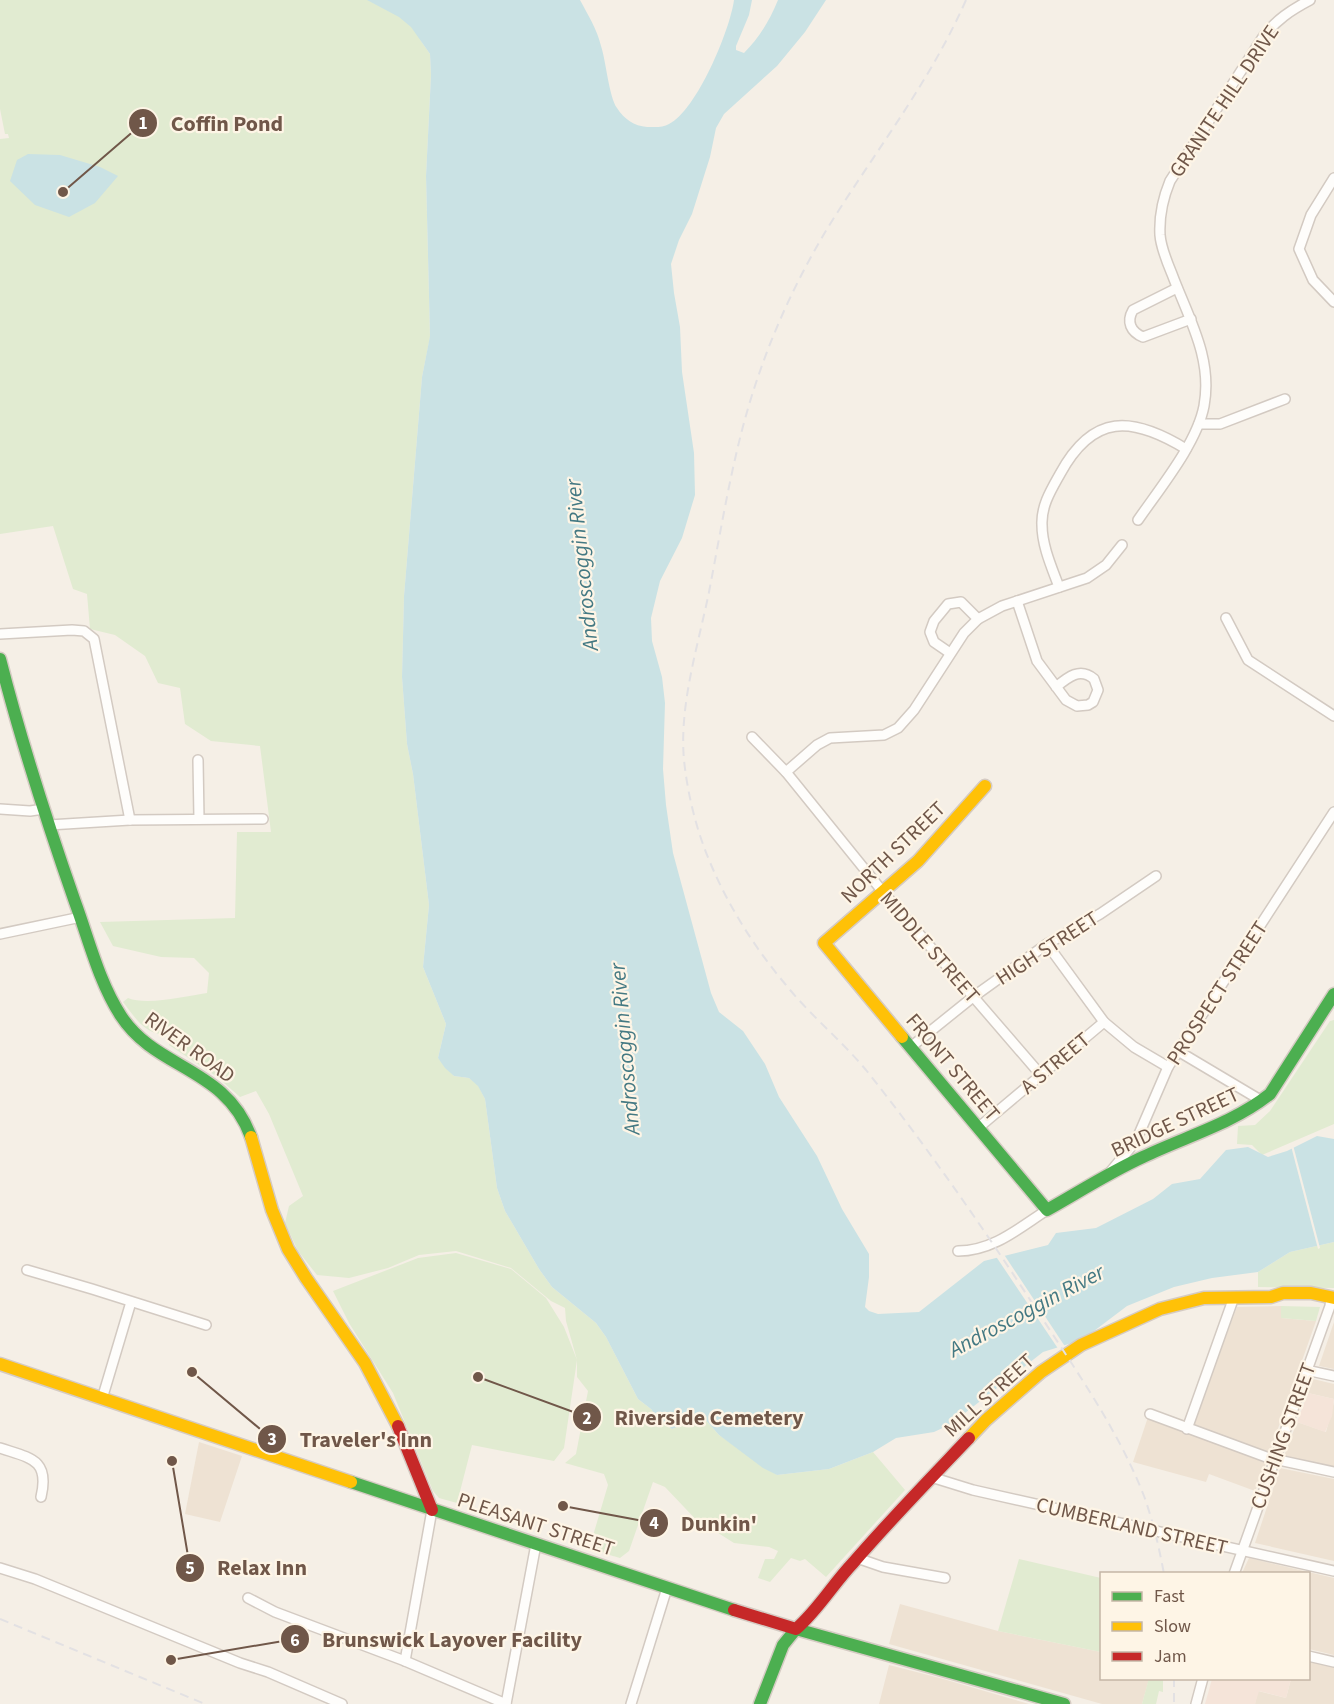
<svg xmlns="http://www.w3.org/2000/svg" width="1334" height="1704" font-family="'Source Sans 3',sans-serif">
<rect width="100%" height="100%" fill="#f5efe6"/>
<g fill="#eee2d3">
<path d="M1281 1306V1318L1316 1321 1269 1454 1192 1426 1237 1307Z"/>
<path d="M1334 1322V1369L1319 1366Z"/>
<path d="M1313 1379 1334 1384V1399L1308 1393Z"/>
<path d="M1334 1402V1467L1284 1456 1297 1422 1326 1432Z"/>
<path d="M1148 1417 1267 1461 1255 1491 1209 1474 1206 1482 1133 1462Z"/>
<path d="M199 1442 242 1456 220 1522 185 1514Z"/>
<path d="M1280 1468 1334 1479V1561L1255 1543Z"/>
<path d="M1249 1558 1334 1578V1655L1309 1649 1308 1574 1242 1573Z"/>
<path d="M900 1604 998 1631 1101 1652 1102 1678 1149 1679 1142 1704H1102L889 1644Z"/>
<path d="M1309 1661 1334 1667V1704H1255L1258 1691 1286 1698 1291 1679 1308 1678Z"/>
<path d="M889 1665 940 1678 1029 1704H879Z"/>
</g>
<g fill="#f5e4d9">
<path d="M1308 1393 1334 1399 1332 1416 1325 1432 1297 1422Z"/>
<path d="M1212 1679V1678L1291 1679 1286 1698 1259 1691 1255 1704H1205Z"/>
</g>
<g fill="#e1ebd1">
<path d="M0 0H408L421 41 430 54 431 75 426 176 430 337 422 377 404 596 402 677 407 744 413 774 429 905 423 967 446 1024 438 1058 454 1076 469 1078 478 1085 485 1099 497 1188 505 1211 539 1269 552 1287 596 1323 606 1337 638 1399 651 1409 660 1421 672 1429 703 1417 719 1435 777 1475 829 1469 873 1452 905 1490 826 1577 805 1559 800 1561 791 1558 770 1582 758 1578 765 1559H774L778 1551 769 1547 734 1543 715 1531 703 1527 665 1487 653 1482 629 1551 620 1558C607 1554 596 1553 592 1539L608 1485 604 1474 565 1463 576 1454 588 1391 577 1377V1360L564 1448 554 1461 472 1445 457 1503 439 1498 433 1491 393 1393 349 1323 333 1291 418 1258 456 1253 511 1269 546 1298 564 1327 577 1360 566 1321 565 1308 551 1301 511 1268 456 1251 419 1255 388 1268 349 1278 317 1275 298 1251 285 1223 289 1206 303 1196 269 1114 256 1091 240 1097 216 1076 169 1045 172 1038 169 1035C145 1035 137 1020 123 1002L128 998C147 1006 186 996 207 993L209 973 194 958 161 957 113 946 100 922 235 918 237 832H271L260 746 211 741 185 724 180 688 158 683 145 656 115 635 90 629 87 594 73 589 53 526 0 534V139L9 138 8 134H5L0 109Z"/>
<path d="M1334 1020V1124L1262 1155 1252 1145 1237 1144 1238 1126 1255 1125 1270 1111 1330 1021Z"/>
<path d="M1334 1242V1288L1258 1287V1272L1290 1252Z"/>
<path d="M1281 1306 1320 1307 1316 1321 1281 1318Z"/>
<path d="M1019 1559 1101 1578V1652L998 1631Z"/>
<path d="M1149 1678 1163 1679V1692L1159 1691 1156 1704H1142Z"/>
</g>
<g fill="#cae2e4">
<path d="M367 0H580C588 15 597 29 601 46 606 61 609 97 617 108 624 119 634 126 647 127 654 127 663 128 669 124 697 110 730 30 734 0H752L749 15 736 46V50L744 53C759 38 770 20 778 0H826L805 32 777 66 724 114 716 128 710 157 692 214 679 240 671 264 674 293 680 327 682 372 694 453 695 495 682 538 660 581 651 618 652 641 662 677 665 703 663 769 666 805 673 853 711 993 719 1012 743 1031 765 1064 779 1097 817 1156 842 1209 869 1254V1277L865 1307 869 1311 878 1314 919 1312 984 1261 1048 1245 1056 1233 1096 1228 1153 1199 1172 1184 1200 1179 1226 1150 1248 1147 1268 1157 1287 1151 1317 1136 1334 1139V1242L1290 1252 1258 1272 1212 1278 1174 1287 1127 1306 1094 1331 1075 1342 1043 1352 951 1424 934 1432 896 1438 873 1452 829 1469 777 1475 763 1468 719 1435 703 1417 672 1429 660 1421 651 1409 638 1399 606 1337 596 1323 552 1287 539 1269 505 1211 497 1188 485 1099 478 1086 469 1078 454 1076 445 1068 438 1058 446 1024 423 967 429 905 413 774 407 744 402 677 404 596 422 377 430 336 426 176 431 75 430 54 411 27 399 17Z"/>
<path d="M28 154 60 155 100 167 118 176 95 203 69 217 35 205 10 181 17 160Z"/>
</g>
<g fill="#f5efe6">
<path d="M1293 1145 1320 1248 1318 1249 1291 1146Z"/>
<path d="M1003 1253 1066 1348 1059 1350 995 1255Z"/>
</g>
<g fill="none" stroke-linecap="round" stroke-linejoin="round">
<g stroke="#d3cac2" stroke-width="12">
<g id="street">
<path d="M1334 178 1311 215 1299 249 1313 280 1334 302"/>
<path d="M1177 288 1133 310C1126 322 1131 332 1143 337L1191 319"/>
<path d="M1199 424H1220L1285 399"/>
<path d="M1138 520C1160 488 1197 443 1204 406 1213 358 1188 317 1172 274 1167 262 1161 248 1160 235 1159 216 1163 198 1170 181L1263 37C1276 20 1291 10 1310 0"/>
<path d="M1059 587C1052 568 1042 546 1042 525 1041 506 1051 490 1060 474 1093 413 1132 416 1186 449"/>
<path d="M1017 601 1037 661 1066 700 1077 706 1088 705 1093 702 1098 690 1094 679C1080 667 1068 677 1056 687"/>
<path d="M1226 618 1248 660 1334 716"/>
<path d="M0 634 72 630 84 631 94 639 130 820"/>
<path d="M950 653 934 642 930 632 934 621 948 604 961 602 978 619"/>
<path d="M752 737 786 772 883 892 1040 1074"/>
<path d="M198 760 199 819"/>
<path d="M786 772 817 745 830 738 884 735 898 728 914 710 964 633 978 619 1002 606 1087 578 1106 565 1122 545"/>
<path d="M0 809 30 811 44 809"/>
<path d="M49 825 130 820 263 819"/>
<path d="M0 934 81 917"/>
<path d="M1047 944 1104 1022 1134 1047 1168 1067"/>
<path d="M912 1046 973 997 1047 944 1100 914 1156 876"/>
<path d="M1178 1051 1262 1101"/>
<path d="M978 1128 1104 1022"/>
<path d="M1111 1171 1136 1141 1168 1067 1334 812"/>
<path d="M958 1251C993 1251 1019 1228 1047 1210"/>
<path d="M27 1270 92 1289 206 1325"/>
<path d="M1306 1370 1334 1376"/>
<path d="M102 1399 131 1302"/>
<path d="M1150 1414 1269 1458 1334 1472"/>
<path d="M1187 1429 1234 1297"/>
<path d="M0 1448C30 1458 50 1459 41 1497"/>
<path d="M931 1477 973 1490 1334 1571"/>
<path d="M857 1558 883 1567 945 1578"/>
<path d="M0 1568 35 1579 240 1663 268 1672 342 1704"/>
<path d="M1234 1574 1330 1306 1331 1298"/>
<path d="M248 1598 275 1612 405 1661 506 1704"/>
<path d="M1308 1656 1334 1662"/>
<path d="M405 1661 432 1510"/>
<path d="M506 1704 536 1544"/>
<path d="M631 1704 667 1588"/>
<path d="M1196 1704 1203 1678"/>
</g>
</g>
<g stroke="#d5cbc3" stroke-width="15">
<g id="fast">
<path d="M0 659C21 741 47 822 75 902 89 940 99 982 121 1016 156 1070 226 1067 251 1137"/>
<path d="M902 1037 1047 1210C1079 1192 1110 1172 1143 1157 1187 1136 1232 1124 1270 1094L1334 994"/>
<path d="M351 1482 734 1610"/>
<path d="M760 1704 783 1645 796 1629 1064 1704"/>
</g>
</g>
<g stroke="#d5cbc3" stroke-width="15">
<g id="slow">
<path d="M902 1037 824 943 918 861 985 786"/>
<path d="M251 1137 272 1210 288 1249 306 1278 365 1363 398 1426"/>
<path d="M0 1364 351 1482"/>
<path d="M969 1438 986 1420 1041 1372 1081 1345 1160 1309 1204 1298 1271 1297 1283 1293H1311L1334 1298"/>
</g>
</g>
<g stroke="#d5cbc3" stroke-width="15">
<g id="jam">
<path d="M398 1426 432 1510"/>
<path d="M734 1610 796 1629C818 1610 833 1584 853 1563 890 1520 930 1479 969 1438"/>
</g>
</g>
<use href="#street" stroke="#fefdfb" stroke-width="9"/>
<use href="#fast" stroke="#4caf50" stroke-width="12"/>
<use href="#slow" stroke="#ffc107" stroke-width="12"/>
<use href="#jam" stroke="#c62828" stroke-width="12"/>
<g stroke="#e3e1e3" stroke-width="2" stroke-dasharray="9 6" stroke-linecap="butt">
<path d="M966 0C930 82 874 153 827 229 800 274 776 324 759 374 734 445 723 520 709 592 698 646 679 705 684 760 687 789 694 820 704 847 722 896 752 945 786 985 810 1015 841 1040 866 1070 929 1149 986 1232 1042 1318 1079 1375 1119 1432 1144 1496 1153 1521 1159 1547 1164 1574"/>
<path d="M0 1619 205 1704"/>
<path d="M1174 1678V1704"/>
</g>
</g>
<g text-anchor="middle" stroke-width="4.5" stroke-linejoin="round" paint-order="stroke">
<g font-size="21" fill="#705749" stroke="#fef5e6">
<text transform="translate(1224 101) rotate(-56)" y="7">GRANITE HILL DRIVE</text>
<text transform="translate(893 852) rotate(-44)" y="7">NORTH STREET</text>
<text transform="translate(930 947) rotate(49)" y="7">MIDDLE STREET</text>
<text transform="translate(1047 948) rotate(-33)" y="7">HIGH STREET</text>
<text transform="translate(1217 993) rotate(-57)" y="7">PROSPECT STREET</text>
<text transform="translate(190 1047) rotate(36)" y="7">RIVER ROAD</text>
<text transform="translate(1055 1063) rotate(-40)" y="7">A STREET</text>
<text transform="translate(953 1067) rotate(50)" y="7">FRONT STREET</text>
<text transform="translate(1175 1122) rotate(-25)" y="7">BRIDGE STREET</text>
<text transform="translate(989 1395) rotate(-42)" y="7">MILL STREET</text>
<text transform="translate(1283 1436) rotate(-70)" y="7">CUSHING STREET</text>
<text transform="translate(536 1524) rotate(18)" y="7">PLEASANT STREET</text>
<text transform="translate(1132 1526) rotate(13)" y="7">CUMBERLAND STREET</text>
</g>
<g font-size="22" font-style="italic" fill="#447983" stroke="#fef5e6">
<text transform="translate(581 565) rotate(-96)" y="8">Androscoggin River</text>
<text transform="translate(624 1049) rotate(-95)" y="8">Androscoggin River</text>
<text transform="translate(1026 1310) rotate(-28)" y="8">Androscoggin River</text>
</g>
</g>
<path fill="none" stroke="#705749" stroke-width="2" d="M63 192L143 123M478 1377L587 1417M192 1372L272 1439M563 1506L654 1523M172 1461L190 1568M171 1660L295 1639"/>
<g fill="#705749" stroke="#fef5e6" stroke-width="2">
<circle cx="63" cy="192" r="6"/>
<circle cx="478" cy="1377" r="6"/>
<circle cx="192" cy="1372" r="6"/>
<circle cx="563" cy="1506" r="6"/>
<circle cx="172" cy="1461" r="6"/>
<circle cx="171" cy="1660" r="6"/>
<circle cx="143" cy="123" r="15"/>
<circle cx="587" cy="1417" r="15"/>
<circle cx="272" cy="1439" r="15"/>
<circle cx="654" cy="1523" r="15"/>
<circle cx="190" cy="1568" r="15"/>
<circle cx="295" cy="1639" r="15"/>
</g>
<g font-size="18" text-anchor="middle" font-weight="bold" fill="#fff">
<text x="143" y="129">1</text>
<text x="587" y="1424">2</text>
<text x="272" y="1445">3</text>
<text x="654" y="1529">4</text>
<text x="190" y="1574">5</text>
<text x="295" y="1646">6</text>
</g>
<g font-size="22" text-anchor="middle" font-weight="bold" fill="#705749" stroke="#fef5e6" stroke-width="4.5" stroke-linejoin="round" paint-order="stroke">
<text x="227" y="131">Coffin Pond</text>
<text x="709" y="1425">Riverside Cemetery</text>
<text x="366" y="1447">Traveler's Inn</text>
<text x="719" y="1531">Dunkin'</text>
<text x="262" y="1575">Relax Inn</text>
<text x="452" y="1647">Brunswick Layover Facility</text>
</g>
<rect x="1100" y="1572" width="210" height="108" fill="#fef5e6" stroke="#c5b6a7" stroke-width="1.5"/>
<rect x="1112" y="1592" width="30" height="9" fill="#4caf50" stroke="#c5b6a7" stroke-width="1.5"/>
<text x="1154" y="1602" font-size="18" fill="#705749">Fast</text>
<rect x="1112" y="1622" width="30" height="9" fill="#ffc107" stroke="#c5b6a7" stroke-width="1.5"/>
<text x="1154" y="1632" font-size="18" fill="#705749">Slow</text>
<rect x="1112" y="1652" width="30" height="9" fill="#c62828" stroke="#c5b6a7" stroke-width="1.5"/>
<text x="1154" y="1662" font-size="18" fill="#705749">Jam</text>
</svg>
